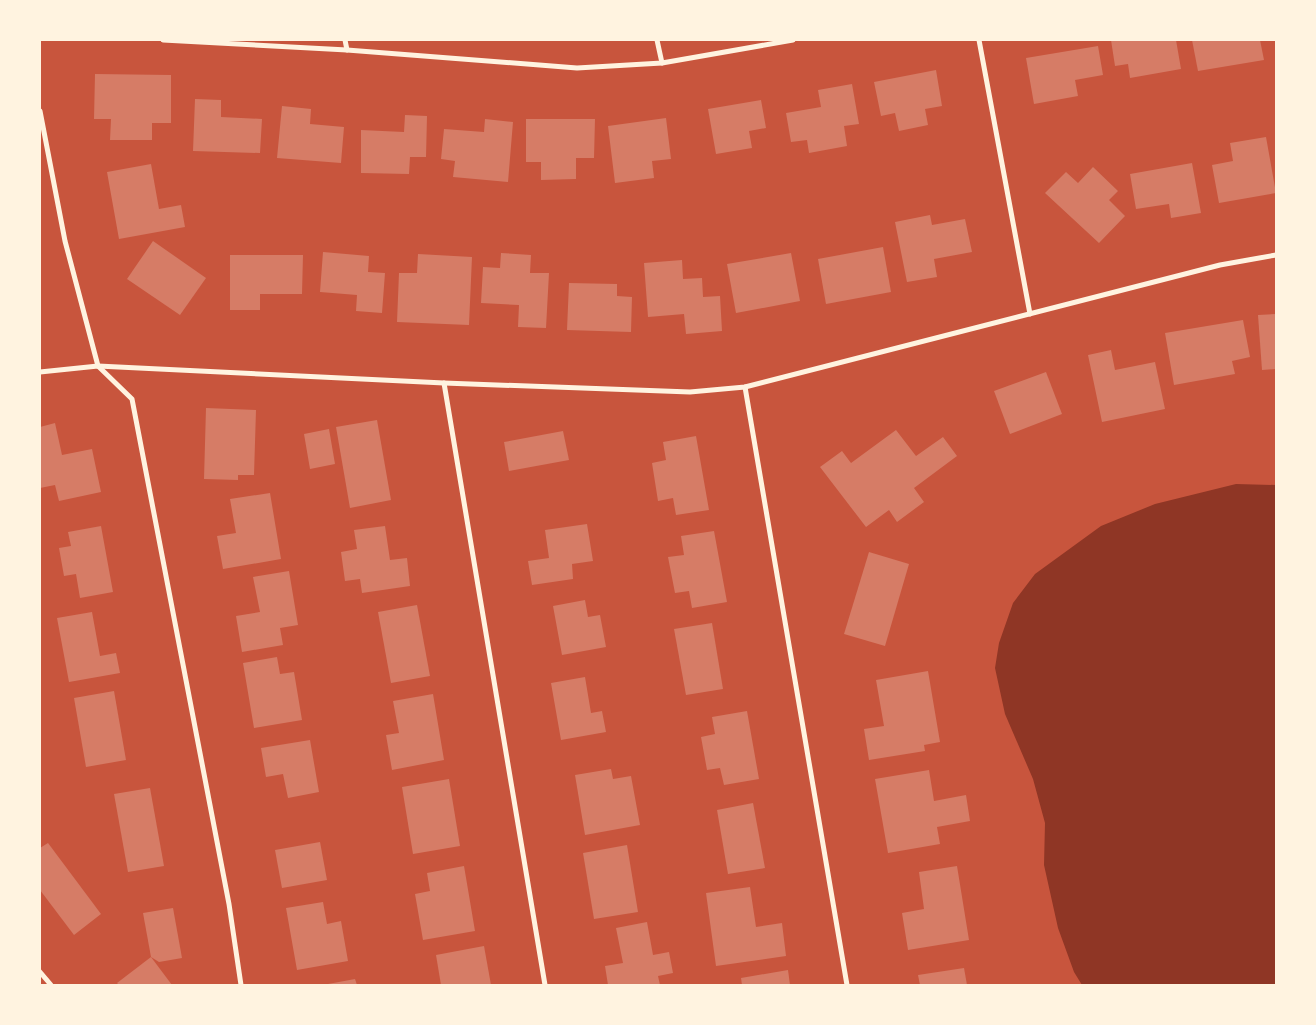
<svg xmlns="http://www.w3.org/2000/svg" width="1316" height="1025" font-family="'DM Sans',sans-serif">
<rect width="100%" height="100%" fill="#c8553d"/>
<path fill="#8f3625" d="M1236 484 1276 485V985H1082L1074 972 1058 928 1044 865 1045 823 1033 779 1005 714 995 668 999 643 1013 603 1035 574 1101 526 1155 504Z"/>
<g fill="#d67c66">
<path d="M1111 40H1176L1181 69 1130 78 1128 64 1115 66Z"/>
<path d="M1192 40H1260L1264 60 1198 71Z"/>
<path d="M1098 46 1103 75 1075 80 1078 96 1034 104 1026 58Z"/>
<path d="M936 70 942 106 925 109 928 125 899 131 895 113 881 116 874 82Z"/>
<path d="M95 74 171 75V123H152V140H110L111 119H94Z"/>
<path d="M852 84 859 124 844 126 847 146 809 153 807 140 791 142 786 113 821 107 818 90Z"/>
<path d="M195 99 221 100V117L262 119 260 153 193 151Z"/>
<path d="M761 100 766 128 749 131 752 148 716 154 708 109Z"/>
<path d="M282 106 311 109 310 124 344 127 341 163 277 158Z"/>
<path d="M405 115 427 116 426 157H410L409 174 361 173V130L404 132Z"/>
<path d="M666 118 671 159 652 161 654 178 615 183 608 126Z"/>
<path d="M485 119 513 122 508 182 453 177 455 161 441 159 444 129 484 132Z"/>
<path d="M526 119H595L594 158H576V179L541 180V162H526Z"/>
<path d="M1266 137 1276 193 1219 203 1212 165 1233 161 1230 143Z"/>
<path d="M1192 163 1201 213 1171 218 1169 204 1136 209 1130 174Z"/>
<path d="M151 164 159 209 181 205 185 227 119 239 107 172Z"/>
<path d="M1093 167 1118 191 1109 200 1125 216 1099 243 1045 193 1066 172 1078 183Z"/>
<path d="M930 215 932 225 965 219 972 252 934 259 937 277 907 282 895 222Z"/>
<path d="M153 241 206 278 180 315 127 279Z"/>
<path d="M883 247 891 292 826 304 818 259Z"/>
<path d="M323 252 369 256 368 272 385 273 382 313 356 311 357 295 320 292Z"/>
<path d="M501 253 531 255 530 273H549L546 328 518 327 519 305 481 303 483 267 500 268Z"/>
<path d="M791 253 800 301 736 313 727 264Z"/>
<path d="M418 254 472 257 469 325 397 322 399 273H417Z"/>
<path d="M230 255H303L302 294H260V310H230Z"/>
<path d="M682 260 683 279 702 278 703 297 720 296 722 331 686 334 684 314 648 317 644 263Z"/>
<path d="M569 283 617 284V296L632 297 631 332 567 330Z"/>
<path d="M1276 314V369L1262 370 1258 315Z"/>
<path d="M1243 320 1250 357 1232 361 1235 374 1174 385 1165 333Z"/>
<path d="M1111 350 1115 370 1155 362 1165 409 1102 422 1088 355Z"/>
<path d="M1046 372 1062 414 1010 434 994 391Z"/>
<path d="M206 408 256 410 254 475H238V480L204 479Z"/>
<path d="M377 420 391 500 350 508 336 427Z"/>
<path d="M55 423 62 455 92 449 101 492 59 501 55 485 40 488V427Z"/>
<path d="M329 429 335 464 310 469 304 434Z"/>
<path d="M896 430 916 456 943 437 957 456 914 488 924 502 897 522 889 510 866 527 820 467 842 451 851 463Z"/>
<path d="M563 431 569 460 509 471 504 442Z"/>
<path d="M696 436 709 510 676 515 673 498 658 501 652 463 666 460 663 442Z"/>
<path d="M270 493 281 559 223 569 217 536 236 533 230 499Z"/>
<path d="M587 524 593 561 572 564 573 579 532 585 528 561 549 558 545 530Z"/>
<path d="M101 526 113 592 80 598 76 574 64 576 59 548 71 546 68 532Z"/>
<path d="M385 526 390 560 407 558 410 586 362 593 360 579 345 581 341 552 357 549 354 530Z"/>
<path d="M714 531 727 602 692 608 689 591 675 593 668 557 684 555 681 536Z"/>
<path d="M869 552 909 564 885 646 844 634Z"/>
<path d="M289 571 298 625 280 628 283 645 242 652 236 616 260 612 253 577Z"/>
<path d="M585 600 588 617 600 615 606 647 562 655 553 606Z"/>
<path d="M417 605 430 676 391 683 378 612Z"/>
<path d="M92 612 100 656 116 653 120 673 69 682 57 618Z"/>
<path d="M712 623 723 689 686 695 674 629Z"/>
<path d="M277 657 280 674 294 672 302 720 254 728 243 663Z"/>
<path d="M928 671 940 742 924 745 925 751 869 760 864 729 884 726 876 680Z"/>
<path d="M585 677 591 713 602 711 606 732 561 740 551 683Z"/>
<path d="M114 691 126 760 86 767 74 698Z"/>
<path d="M433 694 444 760 392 770 386 735 399 733 393 701Z"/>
<path d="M747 711 759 779 724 785 720 768 707 770 701 737 715 734 712 717Z"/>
<path d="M310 740 319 792 288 798 283 774 266 777 261 748Z"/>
<path d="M611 769 613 779 631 776 640 825 585 835 575 775Z"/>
<path d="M929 770 934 801 966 795 970 821 937 827 940 844 888 853 875 779Z"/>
<path d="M449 779 460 846 413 854 402 787Z"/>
<path d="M150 788 164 866 128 872 114 794Z"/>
<path d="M753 803 765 868 728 874 717 810Z"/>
<path d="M320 842 327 880 282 888 275 850Z"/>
<path d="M48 843 101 914 74 935 40 890V848Z"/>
<path d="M627 845 638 912 594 919 583 853Z"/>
<path d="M464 866 475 931 423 940 415 894 430 891 427 873Z"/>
<path d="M957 866 969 940 908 950 902 913 924 909 919 872Z"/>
<path d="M750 887 756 927 782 923 786 956 716 966 706 893Z"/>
<path d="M323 902 327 924 341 921 348 961 297 970 286 908Z"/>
<path d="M173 908 182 958 159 962 151 957 143 913Z"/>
<path d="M647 922 653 955 669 952 673 973 658 976 660 985H608L605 966 623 963 616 928Z"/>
<path d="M484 946 491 985H441L436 955Z"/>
<path d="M151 957 172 985H119L117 983Z"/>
<path d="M964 968 967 985H920L918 975Z"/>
<path d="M788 970 790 985H742L741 978Z"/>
<path d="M355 979 357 985H328V984Z"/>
</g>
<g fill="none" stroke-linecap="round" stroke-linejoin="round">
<g stroke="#fff3e0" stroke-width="5">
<path d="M163 40 347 50 577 68 662 63 793 40"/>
<path d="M345 40 347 50"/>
<path d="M657 40 662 63"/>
<path d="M979 40 1030 314"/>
<path d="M40 111 65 241 98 366 132 399 229 904 241 985"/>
<path d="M40 372 98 366 444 383 690 392 745 387 1220 265 1276 255"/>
<path d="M444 383 545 985"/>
<path d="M745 387 847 985"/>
<path d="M40 972 51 985"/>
</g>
</g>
<rect width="1316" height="1025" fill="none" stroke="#fff3e0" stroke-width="82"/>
</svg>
